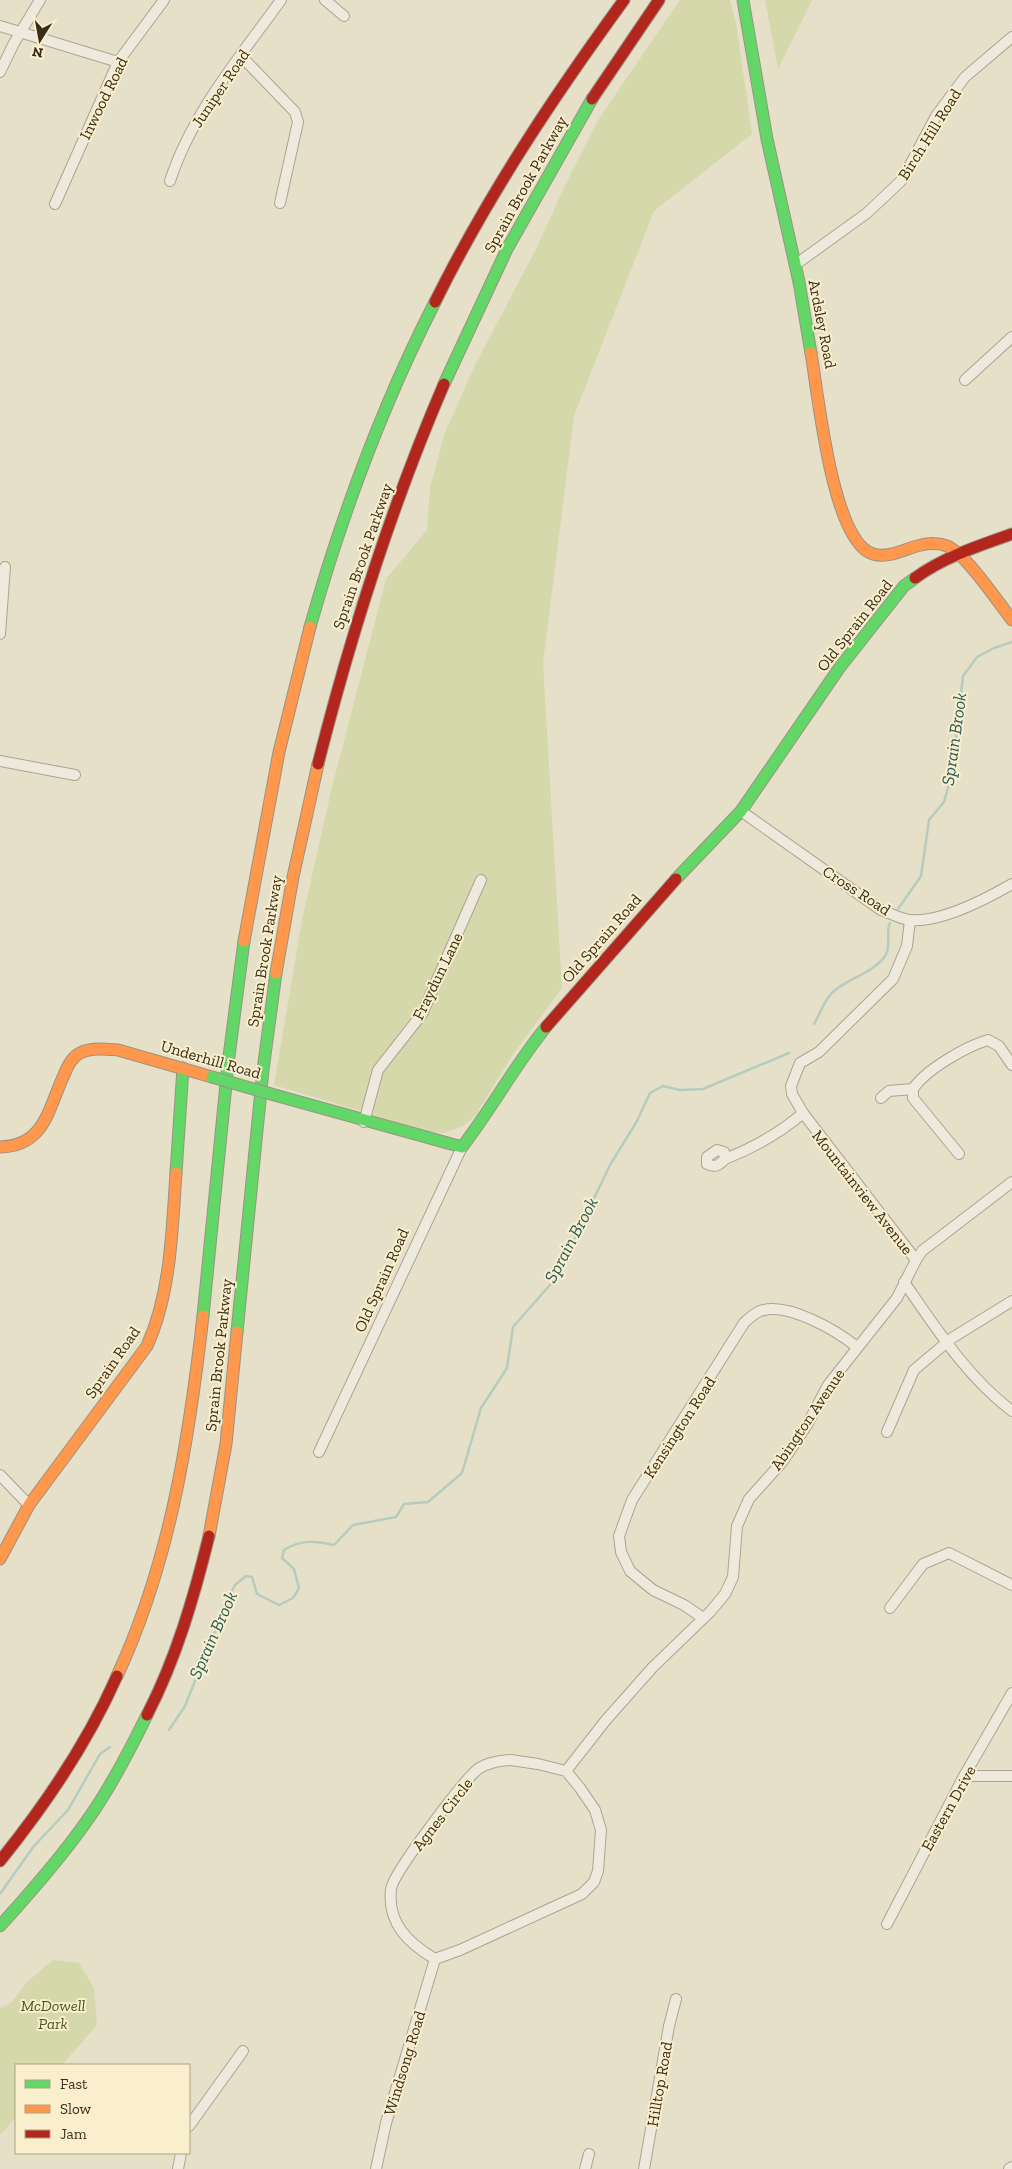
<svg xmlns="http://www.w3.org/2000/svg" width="1012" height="2169" font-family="'Zilla Slab',serif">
<rect width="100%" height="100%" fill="#e6e0c9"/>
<g fill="#d4d8aa">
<path d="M680 0H730L736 23 752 134 654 211 574 416 543 663 562 988 512 1056 475 1116 463 1126 444 1133 427 1131 274 1085 302 920 331 791 386 579 427 530 430 488 444 435 474 367 536 249 570 175 600 117Z"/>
<path d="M765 0H812L778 69Z"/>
<path d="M53 1960 79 1963 94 1988 97 2025 62 2065H16V2117L0 2135V2008L11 2003 27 1982Z"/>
</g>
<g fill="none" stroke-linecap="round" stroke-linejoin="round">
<g stroke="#b6ccbf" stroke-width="2.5">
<path d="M898 909 921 876 929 820 944 802 952 773 963 676 977 657 994 648 1012 642"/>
<path d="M814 1024C820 1014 825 998 834 991 849 978 873 973 885 956 892 946 885 933 890 923"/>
<path d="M169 1730 185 1706 197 1676 206 1644 218 1628 223 1608 235 1585 246 1576 252 1577 257 1594 279 1605 293 1598 299 1588 294 1569 282 1558 284 1550C302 1539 314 1541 334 1545L353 1525 396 1517 404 1504 428 1502 462 1473 481 1408 507 1368 513 1327 556 1278 610 1165 637 1121 650 1093 663 1086 680 1090 703 1089 789 1053"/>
<path d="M0 1894 34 1846 68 1810 100 1754 110 1747"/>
</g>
<g stroke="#aba493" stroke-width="12">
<g id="street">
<path d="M325 0 344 16"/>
<path d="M0 26 118 62"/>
<path d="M241 56 295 112 298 122 280 203"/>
<path d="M0 72 14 43 40 0"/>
<path d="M170 181C192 113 240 57 281 0"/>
<path d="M55 204 118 62 164 0"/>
<path d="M795 265 867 213 902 180 936 116 965 77 1012 37"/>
<path d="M965 380 1012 337"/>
<path d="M0 634 5 567"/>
<path d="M0 761 75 775"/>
<path d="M741 811 881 910C890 913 900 919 910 920 941 923 986 899 1012 884"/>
<path d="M910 920 907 946 893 979 819 1052 800 1063 791 1086 792 1094 803 1113 916 1260"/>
<path d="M881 1098 889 1091 913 1089"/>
<path d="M364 1122 378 1070 422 1014 481 880"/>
<path d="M717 1150 724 1152 725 1159C719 1165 716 1168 707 1164V1157Z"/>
<path d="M959 1154 913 1098V1089C925 1070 967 1046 988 1040L999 1046 1012 1065"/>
<path d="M725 1159C755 1147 779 1134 803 1113"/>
<path d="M904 1282C936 1328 967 1377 1012 1411"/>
<path d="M887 1432 914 1370 952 1338 1012 1301"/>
<path d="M319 1452 462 1147"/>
<path d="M0 1475 29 1505"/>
<path d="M890 1608 923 1564 949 1553 1012 1585"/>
<path d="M703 1618 684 1605 653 1590 630 1571 621 1552 619 1536 632 1500 744 1323C749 1318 754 1314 760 1311 787 1301 837 1331 857 1347"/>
<path d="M511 1760 538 1764 566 1771 580 1788 595 1810 601 1830 598 1871 594 1882 582 1894 460 1950 435 1959C408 1943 387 1923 391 1889 393 1873 464 1780 478 1769 488 1762 500 1761 511 1760Z"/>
<path d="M566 1771 606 1720 653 1667 710 1612 725 1594 733 1577 737 1526 749 1499 783 1461 807 1425 828 1385 897 1298 916 1260 922 1251 1012 1182"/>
<path d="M964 1776H1012"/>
<path d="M887 1924 964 1776 1012 1693"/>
<path d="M189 2126 243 2051"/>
<path d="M178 2169 181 2153"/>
<path d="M376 2169 386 2123 435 1959"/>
<path d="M585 2169 589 2154"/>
<path d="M644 2169 669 2026 676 1999"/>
<path d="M1009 2169 1012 2167"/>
</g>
</g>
<g stroke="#9a9383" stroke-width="13">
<g id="fast">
<path d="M743 0 767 139 799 282 811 353"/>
<path d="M444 384 507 249 592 99"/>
<path d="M310 627C342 514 382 406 435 302"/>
<path d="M676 879 741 811 840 667 904 586 915 578"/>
<path d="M271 1094 462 1147C492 1108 515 1065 546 1027"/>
<path d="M176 1173 183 1068"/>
<path d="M203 1316 228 1064 244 941"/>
<path d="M237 1332 263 1070 276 973"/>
<path d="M0 1926C30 1893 60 1859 86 1822 110 1789 129 1752 147 1715"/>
</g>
</g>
<g stroke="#9a9383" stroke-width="13">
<g id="slow">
<path d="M811 353C818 393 832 542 873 554 889 559 906 548 921 545 929 543 940 543 947 546 966 554 998 602 1012 620"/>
<path d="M244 941 279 752 310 627"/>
<path d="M276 973 293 877 318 764"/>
<path d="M0 1147C45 1146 48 1109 64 1075 67 1067 72 1057 80 1053 92 1047 105 1049 118 1050L212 1077"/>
<path d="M209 1536 226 1444 237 1332"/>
<path d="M0 1559 29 1505 147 1346C171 1293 172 1231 176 1173"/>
<path d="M117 1676C170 1562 189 1440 203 1316"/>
</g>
</g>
<g stroke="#9a9383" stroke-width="13">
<g id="jam">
<path d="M592 99 659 0"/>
<path d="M435 302C488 195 554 96 624 0"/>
<path d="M915 578C944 557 978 546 1012 534"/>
<path d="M318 764C351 634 391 507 444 384"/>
<path d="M546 1027 676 879"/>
<path d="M147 1715C176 1659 194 1597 209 1536"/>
<path d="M0 1861C46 1804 87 1744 117 1676"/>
</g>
</g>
<use href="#street" stroke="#ede9dc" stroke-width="10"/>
<use href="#fast" stroke="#63d668" stroke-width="11"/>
<use href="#slow" stroke="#ff974d" stroke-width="11"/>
<use href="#jam" stroke="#b3261e" stroke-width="11"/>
<g stroke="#9a9383" stroke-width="13" stroke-linecap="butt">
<path id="fast-bridge" d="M212 1077 271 1094"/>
</g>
<use href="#fast-bridge" stroke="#63d668" stroke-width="11"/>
</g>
<g text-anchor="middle" stroke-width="4" stroke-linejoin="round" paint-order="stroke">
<g font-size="16" fill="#3a2c1a" stroke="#f9efcd">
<text transform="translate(220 88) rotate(-56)" y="6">Juniper Road</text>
<text transform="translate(103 98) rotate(-64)" y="6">Inwood Road</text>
<text transform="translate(929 134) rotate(-58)" y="6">Birch Hill Road</text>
<text transform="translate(525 184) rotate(-61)" y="6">Sprain Brook Parkway</text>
<text transform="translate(823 324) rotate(79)" y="6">Ardsley Road</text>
<text transform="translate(362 556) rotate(-71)" y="6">Sprain Brook Parkway</text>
<text transform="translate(854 625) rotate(-52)" y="6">Old Sprain Road</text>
<text transform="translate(857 890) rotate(33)" y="6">Cross Road</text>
<text transform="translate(601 938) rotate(-49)" y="6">Old Sprain Road</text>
<text transform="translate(264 951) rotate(-81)" y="6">Sprain Brook Parkway</text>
<text transform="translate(437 976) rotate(-64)" y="6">Fraydun Lane</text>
<text transform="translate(211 1059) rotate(16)" y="6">Underhill Road</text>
<text transform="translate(863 1192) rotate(52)" y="6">Mountainview Avenue</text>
<text transform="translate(381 1280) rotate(-66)" y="6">Old Sprain Road</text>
<text transform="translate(218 1355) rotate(-84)" y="6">Sprain Brook Parkway</text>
<text transform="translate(112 1362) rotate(-55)" y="6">Sprain Road</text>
<text transform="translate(807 1419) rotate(-56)" y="6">Abington Avenue</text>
<text transform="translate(679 1427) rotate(-57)" y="6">Kensington Road</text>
<text transform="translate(948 1808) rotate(-61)" y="6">Eastern Drive</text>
<text transform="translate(442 1814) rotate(-52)" y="6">Agnes Circle</text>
<text transform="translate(404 2063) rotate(-73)" y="6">Windsong Road</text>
<text transform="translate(659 2084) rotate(-80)" y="6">Hilltop Road</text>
</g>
<g font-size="16" font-style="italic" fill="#46581f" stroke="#f9efcd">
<text x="53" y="2011">McDowell<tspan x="53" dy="18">Park</tspan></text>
</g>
<g font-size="18" font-style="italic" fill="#285b5b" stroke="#f9efcd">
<text transform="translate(954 739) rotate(-82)" y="6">Sprain Brook</text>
<text transform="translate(571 1240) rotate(-62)" y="6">Sprain Brook</text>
<text transform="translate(213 1635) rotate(-66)" y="6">Sprain Brook</text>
</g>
</g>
<rect x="15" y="2064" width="175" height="90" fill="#f9efcd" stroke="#ada185"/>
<rect x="25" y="2080" width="25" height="8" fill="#63d668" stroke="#ada185"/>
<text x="60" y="2089" font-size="15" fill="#3a2c1a">Fast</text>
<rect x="25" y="2105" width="25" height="8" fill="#ff974d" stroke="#ada185"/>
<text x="60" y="2114" font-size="15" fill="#3a2c1a">Slow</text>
<rect x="25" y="2130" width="25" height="8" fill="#b3261e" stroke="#ada185"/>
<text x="60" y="2139" font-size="15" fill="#3a2c1a">Jam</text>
<g transform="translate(40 40) rotate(191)" stroke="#f9efcd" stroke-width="4" paint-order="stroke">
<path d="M0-4L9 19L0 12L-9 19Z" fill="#3a2c1a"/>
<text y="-8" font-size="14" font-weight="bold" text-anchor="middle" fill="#3a2c1a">N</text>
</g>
</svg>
